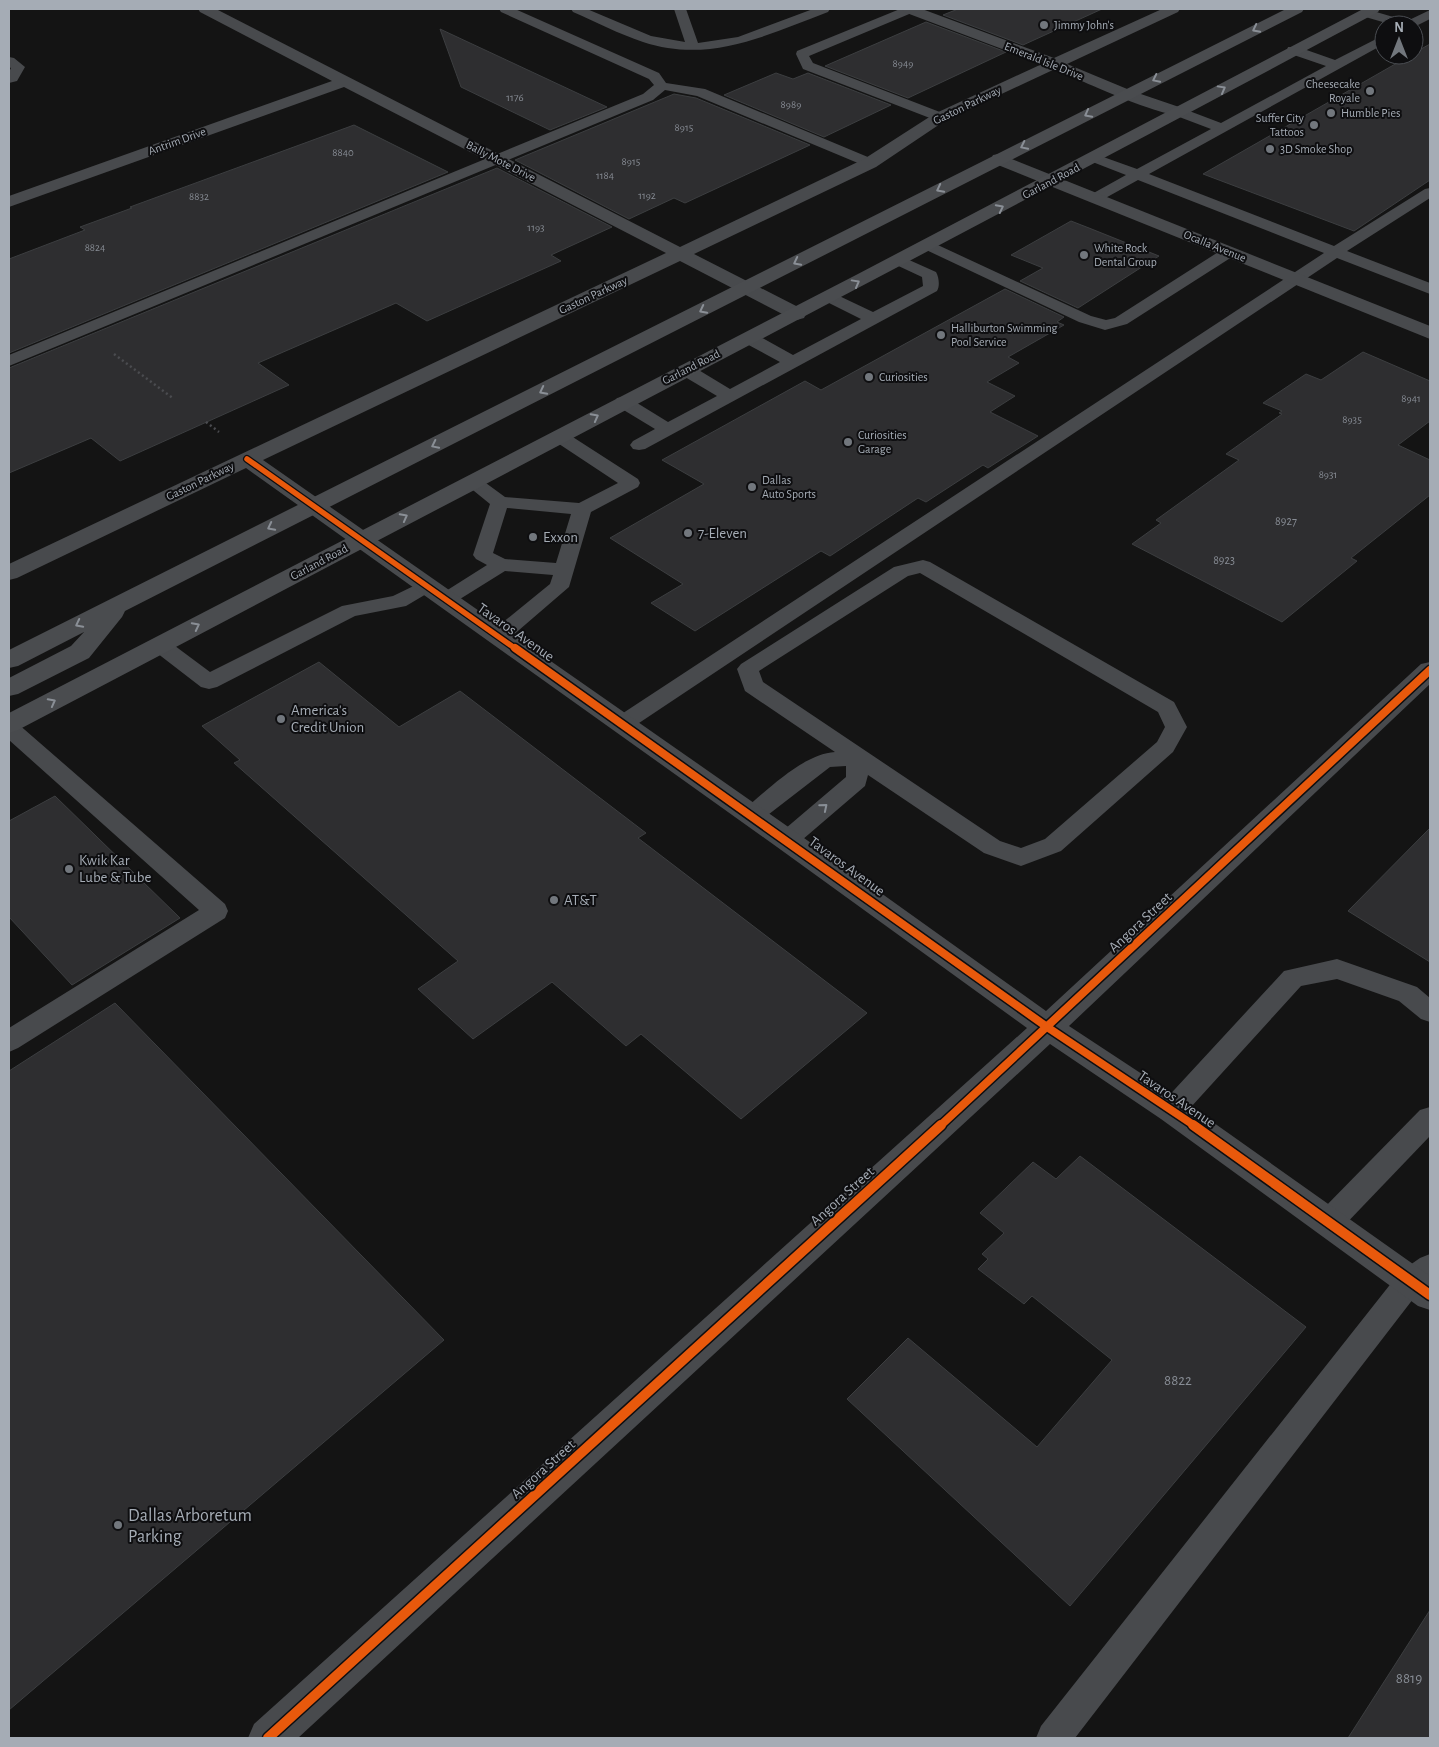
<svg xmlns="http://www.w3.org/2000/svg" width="1439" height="1747" font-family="'Alegreya Sans',sans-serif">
<rect width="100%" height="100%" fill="#141414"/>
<g fill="#2e2e30" stroke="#3c3e40">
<path d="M958 9H1102L1023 45 943 15Z"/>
<path d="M926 22 1006 52 908 98 825 66Z"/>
<path d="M440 29 607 107 550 130 461 87Z"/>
<path d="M1430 44V180L1354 231 1203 174 1411 55H1414V53Z"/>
<path d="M776 73 793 79 808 73 891 105 824 137 724 95Z"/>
<path d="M674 94 696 98 810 145 685 203 674 198 629 219 515 160Z"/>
<path d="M354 125 448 172 9 353V259L85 230 80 227 132 208 130 207Z"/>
<path d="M497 168 612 227 551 255 561 261 427 321 396 303 258 363 289 385 120 461 91 438 9 473V368Z"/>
<path d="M1071 221 1089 228 1159 256 1078 308 1020 281 1043 268 1011 255Z"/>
<path d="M1005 289 1064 317 1057 322 1064 325 1008 357 1019 363 987 382 1015 396 990 412 1038 436 988 468 983 465 926 502 918 498 830 556 821 551 695 631 651 603 683 584 610 538 704 484 662 460 805 381 821 390Z"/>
<path d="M1363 352 1430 381V421L1398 445 1430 460V495L1351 558 1357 561 1282 622 1132 544 1161 523 1156 520 1239 460 1226 454 1282 414 1279 413 1282 411 1263 403 1306 374 1321 380Z"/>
<path d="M319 662 399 727 460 691 646 833 638 838 867 1013 741 1119 641 1034 626 1046 552 982 473 1039 418 989 458 961 234 763 240 760 202 726Z"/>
<path d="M55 796 180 918 72 985 9 917V821Z"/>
<path d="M1430 828V962L1348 911Z"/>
<path d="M115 1003 444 1340 9 1710V1071Z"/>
<path d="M1080 1156 1306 1327 1070 1606 847 1399 908 1338 1037 1447 1112 1360 1032 1296 1024 1304 978 1269 988 1259 982 1254 1004 1233 980 1213 1033 1162 1056 1179Z"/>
<path d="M1430 1610V1738H1348Z"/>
</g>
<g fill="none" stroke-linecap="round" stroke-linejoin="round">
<g stroke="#4a4b4f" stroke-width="2.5" stroke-dasharray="2 3" stroke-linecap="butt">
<path d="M114 354 174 399"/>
<path d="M206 422 219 432"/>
</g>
<g fill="#484a4d" fill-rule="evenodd">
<path d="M499 9H515L659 73 666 83 705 89 875 160 877 163 875 166H865L697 96 665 90 653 100 9 366V355L643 94 654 85 649 79 501 12Z"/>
<path d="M571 9H587L651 36 685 42 674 9H686L698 43 738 37 813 9H830L828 12C767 35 710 64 643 42 619 34 596 22 573 12Z"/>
<path d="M900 9H916L914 12 809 56 813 63 945 114 947 117 945 120H935L803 69 796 54 797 51Z"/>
<path d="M1366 9 1407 21 1430 10V19L1414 27V25H1393L1362 16 1360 13Z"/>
<path d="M1384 35V44L1149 174 1334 246 1425 189 1430 188V198L1347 251 1430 283V294L1337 258 630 729 622 731 614 729 611 724 614 719 1324 253 1138 180 1100 201H1090L1088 198 1090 195 1126 175 1090 161 1088 158 1090 155 1095 154 1137 169 1211 129 1174 115 1172 112 1174 109H1184L1221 123 1326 66 1288 53 1287 50 1288 47H1298L1335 60Z"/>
<path d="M9 57 14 58 25 67 17 81 9 83V72L11 68 9 67Z"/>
<path d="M927 240 1091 316 1106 320 1115 318 1223 249H1235L1237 252 1235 255 1127 324 1105 330 1079 322 922 248 919 245 922 242Z"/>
<path d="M898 255 936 272C939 277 940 286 937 291L645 449 639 450 633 449 630 445 633 441 655 429 617 406 614 402 617 398 623 397 629 398 668 422 717 396 680 374 677 370 680 366 686 365 692 366 730 389 780 362 743 342 741 338 743 334H755L793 355 861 319 823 300 821 297 823 294H835L873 312 923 286 922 277 892 263 890 260 892 257Z"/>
<path d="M559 431 565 432 638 479 640 483 638 487 591 512 569 587 505 642 498 644 491 642 488 637 491 632 550 584 553 575 505 571 452 604 445 606 438 604 435 600 438 596 487 565 476 559 473 555 490 504 463 482 465 478 472 476 479 478 505 497 579 503 618 483 553 440 550 436 553 432ZM507 508 571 514 556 563 505 559 493 553Z"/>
<path d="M923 560 930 562 1174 702 1187 727 1173 752 1061 851 1021 866 984 853 868 775 865 786 795 846 787 849 779 846 775 840 779 834 846 777V766L830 767 760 821 752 823 744 821 741 815 744 809C768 790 803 754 835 752L745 691 737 669 741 664 894 567ZM920 573 1158 712 1165 727 1157 742 1045 839 1021 848 1000 841 763 682 759 671 908 576Z"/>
<path d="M426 580 433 582 436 586 433 590 406 606 355 616 217 687 209 689 201 687 153 650 150 645 153 640 160 638 167 640 210 672 342 606 393 596Z"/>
<path d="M9 721 17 723 225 904 228 911 225 918 18 1048 9 1052V1028L199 910 9 740Z"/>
<path d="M1337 959 1417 987 1430 998V1022L1421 1019 1399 1001 1337 979 1301 986 1181 1118 1172 1121 1163 1118 1159 1110 1163 1102 1284 971Z"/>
<path d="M1430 1107V1136L1339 1231 1329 1235 1319 1231 1315 1222 1319 1213 1420 1110Z"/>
<path d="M1430 1254V1283L1420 1290 1075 1738H1036L1041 1726 1400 1272 1420 1258Z"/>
</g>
<g fill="#484a4d" fill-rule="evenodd">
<path d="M198 9H216L680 247 864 159 934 114 1042 64 904 12 902 9H922L1054 58 1162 9H1180L1178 12 1067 64 1132 91 1185 109 1187 112 1185 115C1166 120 1077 79 1055 69L946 120 876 167 694 254 804 310 806 314 804 318 797 320 790 318 680 261 263 460 797 833 1046 1011 1421 664 1430 662V684L1069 1026 1183 1101 1430 1276V1310L1418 1306 1161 1119 1050 1044 298 1738H248L254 1724 1027 1028 777 847 246 468 17 578 9 580V564L666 253 344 87 9 207V196L332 81 200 12Z"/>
<path d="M999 154 1430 326V339L993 163 991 159 993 155Z"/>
</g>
<g fill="#4a4c4f" fill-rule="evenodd">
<path d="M1286 9H1304L1302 12 125 611 122 617 89 658 18 694 9 696V678L71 646 84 632 18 666 9 668V650Z"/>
<path d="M1363 9H1380L1378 12C926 254 471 491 18 730L9 733V713L856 275Z"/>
</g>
<g stroke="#0e0e10" stroke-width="8">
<path id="cycleway-far2" d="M247 459 516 649"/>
</g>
<g stroke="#0e0e10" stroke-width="11">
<g id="cycleway-far1">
<path d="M515 648 1047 1027 1195 1126"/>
<path d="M940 1126 1430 670"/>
</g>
</g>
<g stroke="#0e0e10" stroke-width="13">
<g id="cycleway">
<path d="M1193 1125 1430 1295"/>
<path d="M268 1738 941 1125"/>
</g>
</g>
<use href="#cycleway-far2" stroke="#e8590c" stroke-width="5.5"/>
<use href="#cycleway-far1" stroke="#e8590c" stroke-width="8"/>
<use href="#cycleway" stroke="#e8590c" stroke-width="10"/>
</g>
<defs><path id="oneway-chevron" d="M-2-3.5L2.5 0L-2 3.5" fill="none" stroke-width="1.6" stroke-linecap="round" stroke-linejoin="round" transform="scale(1.25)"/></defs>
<g stroke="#8a8f96">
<use href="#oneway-chevron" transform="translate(1256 29) rotate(153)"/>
<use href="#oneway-chevron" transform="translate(1156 79) rotate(154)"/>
<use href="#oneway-chevron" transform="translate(1222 89) rotate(-29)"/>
<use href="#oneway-chevron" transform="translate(1088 114) rotate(152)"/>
<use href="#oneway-chevron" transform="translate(1024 146) rotate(154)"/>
<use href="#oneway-chevron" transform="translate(940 189) rotate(153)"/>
<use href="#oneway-chevron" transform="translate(1000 208) rotate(-27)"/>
<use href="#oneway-chevron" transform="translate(797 262) rotate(153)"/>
<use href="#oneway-chevron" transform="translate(856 283) rotate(-29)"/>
<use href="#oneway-chevron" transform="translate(703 310) rotate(153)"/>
<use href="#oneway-chevron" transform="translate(543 391) rotate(153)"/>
<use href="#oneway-chevron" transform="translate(595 417) rotate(-28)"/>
<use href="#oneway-chevron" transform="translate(435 445) rotate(154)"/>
<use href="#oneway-chevron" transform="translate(404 517) rotate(-28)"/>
<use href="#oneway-chevron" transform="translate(271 527) rotate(153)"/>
<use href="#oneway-chevron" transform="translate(79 624) rotate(153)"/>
<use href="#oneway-chevron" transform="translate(196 626) rotate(-27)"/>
<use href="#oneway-chevron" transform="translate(52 702) rotate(-28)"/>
</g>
<use stroke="#898f96" href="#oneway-chevron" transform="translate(824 807) rotate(-40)"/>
<g fill="#72777d" stroke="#0e0e10" stroke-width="2">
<circle cx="1044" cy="25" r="5"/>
<circle cx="1370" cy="91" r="5"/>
<circle cx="1331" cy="113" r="5"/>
<circle cx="1314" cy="125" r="5"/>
<circle cx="1270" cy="149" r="5"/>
<circle cx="1084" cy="255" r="5"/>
<circle cx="941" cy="335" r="5"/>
<circle cx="869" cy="377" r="5"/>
<circle cx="848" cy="442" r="5"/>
<circle cx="752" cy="487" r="5"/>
<circle cx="688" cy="533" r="5"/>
<circle cx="533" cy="537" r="5"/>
<circle cx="281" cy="719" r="5"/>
<circle cx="69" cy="869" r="5"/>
<circle cx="554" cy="900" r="5"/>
<circle cx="118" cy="1525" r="5"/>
</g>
<g text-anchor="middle" stroke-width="4" stroke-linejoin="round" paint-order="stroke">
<g font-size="11" fill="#878c94">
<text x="903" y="67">8949</text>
<text x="515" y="101">1176</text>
<text x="791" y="108">8989</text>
<text x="684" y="131">8915</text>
<text x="343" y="156">8840</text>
<text x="631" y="165">8915</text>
<text x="605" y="179">1184</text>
<text x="647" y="199">1192</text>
<text x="199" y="200">8832</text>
<text x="536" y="231">1193</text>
<text x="95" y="251">8824</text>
<text x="1411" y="402">8941</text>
<text x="1352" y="423">8935</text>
<text x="1328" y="478">8931</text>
</g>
<g font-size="12" fill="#a5acb5" stroke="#0e0e10" text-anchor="start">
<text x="1054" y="29">Jimmy John's</text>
<text x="1360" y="88" text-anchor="end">Cheesecake<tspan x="1360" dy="14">Royale</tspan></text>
<text x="1341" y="117">Humble Pies</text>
<text x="1304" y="122" text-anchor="end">Suffer City<tspan x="1304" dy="14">Tattoos</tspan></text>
<text x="1280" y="153">3D Smoke Shop</text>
<text x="1094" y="252">White Rock<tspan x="1094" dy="14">Dental Group</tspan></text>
<text x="951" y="332">Halliburton Swimming<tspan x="951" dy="14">Pool Service</tspan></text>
<text x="879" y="381">Curiosities</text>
<text x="858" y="439">Curiosities<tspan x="858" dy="14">Garage</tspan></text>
<text x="762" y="484">Dallas<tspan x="762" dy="14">Auto Sports</tspan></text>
</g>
<g font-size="12" fill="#a5acb5" stroke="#0e0e10">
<text transform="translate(1044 61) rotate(22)" y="4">Emerald Isle Drive</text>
<text transform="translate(967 105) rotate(-26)" y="4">Gaston Parkway</text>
<text transform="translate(177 141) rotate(-20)" y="4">Antrim Drive</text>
<text transform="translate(501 161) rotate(27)" y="4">Bally Mote Drive</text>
<text transform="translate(1051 181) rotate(-28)" y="4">Garland Road</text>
<text transform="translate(1215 246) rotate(22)" y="4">Ocalla Avenue</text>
<text transform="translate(593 295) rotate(-25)" y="4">Gaston Parkway</text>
<text transform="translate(691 367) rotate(-27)" y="4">Garland Road</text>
<text transform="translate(200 481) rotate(-26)" y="4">Gaston Parkway</text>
<text transform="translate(319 562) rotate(-28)" y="4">Garland Road</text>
</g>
<g font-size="12" fill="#878c94">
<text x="1286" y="525">8927</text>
<text x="1224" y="564">8923</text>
</g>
<g font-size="15" fill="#a5acb5" stroke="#0e0e10" text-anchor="start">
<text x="698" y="538">7-Eleven</text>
<text x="543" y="542">Exxon</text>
<text x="291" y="715">America's<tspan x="291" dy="17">Credit Union</tspan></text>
<text x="79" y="865">Kwik Kar<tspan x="79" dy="17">Lube &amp; Tube</tspan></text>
<text x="564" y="905">AT&amp;T</text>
</g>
<g font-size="15" fill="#a5acb5" stroke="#0e0e10">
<text transform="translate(516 632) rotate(35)" y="5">Tavaros Avenue</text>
<text transform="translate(847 866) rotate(36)" y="5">Tavaros Avenue</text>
<text transform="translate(1140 922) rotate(-43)" y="5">Angora Street</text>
<text transform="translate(1177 1099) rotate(34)" y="5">Tavaros Avenue</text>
<text transform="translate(842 1196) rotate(-42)" y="5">Angora Street</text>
<text transform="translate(543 1469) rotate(-42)" y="5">Angora Street</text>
</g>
<g font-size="15" fill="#878c94">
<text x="1178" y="1385">8822</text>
<text x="1409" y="1683">8819</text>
</g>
<g font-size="18" fill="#a5acb5" stroke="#0e0e10" text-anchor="start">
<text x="128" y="1521">Dallas Arboretum<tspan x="128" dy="21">Parking</tspan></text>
</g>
</g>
<rect width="1439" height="1747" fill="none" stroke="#a5acb5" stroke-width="20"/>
<g transform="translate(1399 40)"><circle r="24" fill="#0e0e10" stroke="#4a4d52"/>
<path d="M0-4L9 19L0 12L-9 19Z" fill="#72777d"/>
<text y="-8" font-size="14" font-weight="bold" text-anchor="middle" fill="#a5acb5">N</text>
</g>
</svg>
